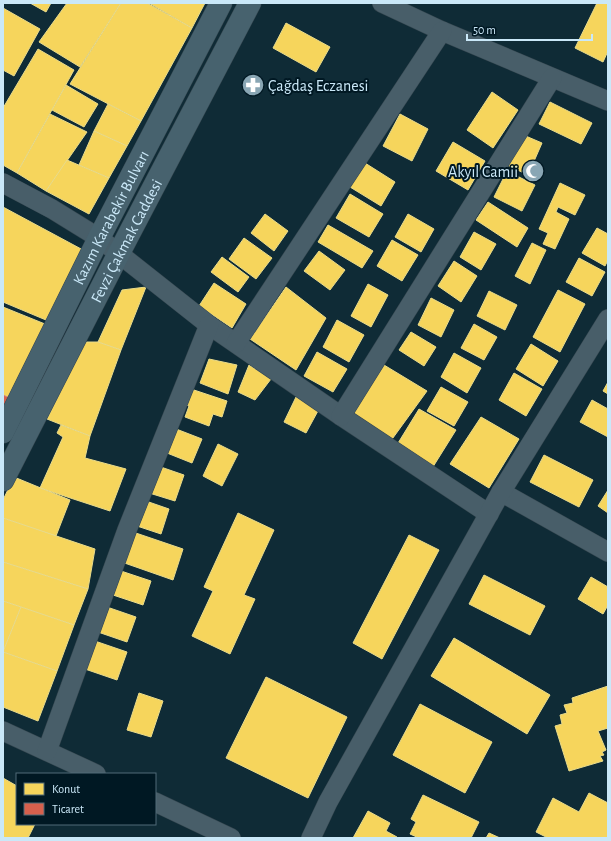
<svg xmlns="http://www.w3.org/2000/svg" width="611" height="841" font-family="'Alegreya Sans',sans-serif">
<rect width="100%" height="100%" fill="#0f2b36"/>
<g fill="#f6d55c" stroke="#e9db8b">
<path d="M30 3H51L46 12Z"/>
<path d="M67 3H121L80 67 39 42Z"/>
<path d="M121 3H147L192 28 141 121 70 84Z"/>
<path d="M149 3H205L192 28Z"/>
<path d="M597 3H608V51L603 62 575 48Z"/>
<path d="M3 8 40 29 14 76 3 70Z"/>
<path d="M286 23 330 47 316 72 273 48Z"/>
<path d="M38 49 74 70 17 173 3 165V108Z"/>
<path d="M66 85 98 104 84 127 52 110Z"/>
<path d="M492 92 518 110 493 148 467 130Z"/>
<path d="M550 102 592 123 581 144 539 124Z"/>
<path d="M108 104 141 121 127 146 94 131Z"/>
<path d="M50 114 87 132 46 191 17 173Z"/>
<path d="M400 114 428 129 412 161 383 146Z"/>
<path d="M94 131 127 146 109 178 79 165Z"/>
<path d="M521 134 542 143 528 175 507 165Z"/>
<path d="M453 142 485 161 468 190 436 171Z"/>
<path d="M67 160 109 178 89 214 46 191Z"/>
<path d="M365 163 395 182 381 206 350 187Z"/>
<path d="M507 171 535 185 522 211 494 197Z"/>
<path d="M560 183 585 195 575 215 558 207 556 212 569 219 555 249 543 244 548 233 539 229Z"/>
<path d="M350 194 383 214 369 237 336 218Z"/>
<path d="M488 202 528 228 517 247 476 220Z"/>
<path d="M3 207 83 250 46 320 3 302Z"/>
<path d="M265 214 288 231 274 251 251 233Z"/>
<path d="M408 214 434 229 421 252 395 237Z"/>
<path d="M328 225 373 251 362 268 318 242Z"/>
<path d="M597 228 608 234V260L605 266 582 253Z"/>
<path d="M474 232 496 244 481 270 460 257Z"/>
<path d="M244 238 272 258 256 279 229 259Z"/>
<path d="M392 240 418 255 402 281 377 266Z"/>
<path d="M532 243 546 250 530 284 515 276Z"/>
<path d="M319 251 345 270 330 290 304 271Z"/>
<path d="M222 257 249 277 238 292 211 272Z"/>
<path d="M579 258 605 272 592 296 566 282Z"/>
<path d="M454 261 477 276 461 302 438 286Z"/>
<path d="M214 283 246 304 232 328 199 306Z"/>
<path d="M368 284 388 295 371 327 351 316Z"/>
<path d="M146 287 121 350 98 342 122 290Z"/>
<path d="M286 287 326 318 296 370 250 339Z"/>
<path d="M558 290 585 304 560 352 533 337Z"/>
<path d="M489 291 517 305 505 330 477 316Z"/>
<path d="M431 298 454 310 441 337 418 325Z"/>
<path d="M3 307 45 324 10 398 3 395Z"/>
<path d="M337 320 364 335 349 362 323 347Z"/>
<path d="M474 324 497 337 484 360 461 348Z"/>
<path d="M411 332 436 347 424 366 399 350Z"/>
<path d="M85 342H98L121 350 90 436 47 419Z"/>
<path d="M531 344 558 361 543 386 516 369Z"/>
<path d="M317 352 347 369 333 392 304 376Z"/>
<path d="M454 353 481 368 467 393 441 377Z"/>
<path d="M209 359 237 365 228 394 200 383Z"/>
<path d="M249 365 271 379 255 400 238 392Z"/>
<path d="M384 365 427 391 390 442 351 417Z"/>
<path d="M514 373 542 389 526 416 499 400Z"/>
<path d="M608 382V394L603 391Z"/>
<path d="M441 387 468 402 454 426 427 411Z"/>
<path d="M188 388 227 401 222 417 213 414 209 426 185 417 189 406 183 404Z"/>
<path d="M296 397 319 409 306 433 284 422Z"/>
<path d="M592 400 608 409V437L580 422Z"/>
<path d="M419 409 456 430 431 470 395 448Z"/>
<path d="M481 417 519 439 489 488 450 464Z"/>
<path d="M61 425 90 436 85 458 126 469 110 511 40 488 63 437 57 433Z"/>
<path d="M171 427 202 439 192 463 162 451Z"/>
<path d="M218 444 238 454 222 486 203 476Z"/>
<path d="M544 455 593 480 579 507 530 482Z"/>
<path d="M155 465 184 475 175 501 146 492Z"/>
<path d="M14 477 70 500 56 536 3 518V500Z"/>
<path d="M608 490V513L598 506Z"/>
<path d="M143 500 169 509 161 534 134 525Z"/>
<path d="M238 513 274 530 244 595 255 599 230 654 192 636 213 591 204 587Z"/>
<path d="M3 518 95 549 88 589 3 562Z"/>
<path d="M127 530 183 549 173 580 116 560Z"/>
<path d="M409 535 439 550 382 659 353 643Z"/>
<path d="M3 562 88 589 74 625 3 601Z"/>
<path d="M118 570 151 581 143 605 110 594Z"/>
<path d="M484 575 545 606 530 635 469 604Z"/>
<path d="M591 577 608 587V605L603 614 578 599Z"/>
<path d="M3 601 21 607 3 652Z"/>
<path d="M104 606 136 617 127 642 95 631Z"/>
<path d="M21 607 74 625 57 671 3 652Z"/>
<path d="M454 638 550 695 527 734 431 676Z"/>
<path d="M92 640 127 652 117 680 82 668Z"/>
<path d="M3 652 57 671 38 721 3 707Z"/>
<path d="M266 677 347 717 308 798 226 758Z"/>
<path d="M608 686V728L598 731 606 750 602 752 604 755 600 756 603 761 569 771 555 726 562 724 560 715 567 713 564 705 573 703 572 698Z"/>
<path d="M139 693 163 701 151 737 127 730Z"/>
<path d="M420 704 492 742 465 793 393 755Z"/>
<path d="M3 778 17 786V824H35L28 838H3Z"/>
<path d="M589 793 608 803V838H548L536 832 553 798 579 812Z"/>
<path d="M423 795 479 822 471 838H419L410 834 416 822 411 819Z"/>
<path d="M368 811 390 823 386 831 397 837V838H353Z"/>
<path d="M489 833 500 838H486Z"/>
</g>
<path fill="#d6604d" stroke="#d28980" d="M3 395 10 398 3 413Z"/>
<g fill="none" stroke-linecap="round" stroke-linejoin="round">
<g stroke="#34464f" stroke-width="20">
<g id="minor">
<path d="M382 3 442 31 608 101"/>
<path d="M3 183 52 209 99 238 209 325 341 416 489 514"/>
<path d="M236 343 442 31"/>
<path d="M341 416 552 78"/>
<path d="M501 492 608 552"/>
<path d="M3 731 96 774"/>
<path d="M47 751 127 530 209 325"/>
<path d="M155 802 231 838"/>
<path d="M311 838 328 802 501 492 608 319"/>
</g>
</g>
<g stroke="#34464f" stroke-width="23">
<g id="major">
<path id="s1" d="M3 432 99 238 221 3"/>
<path id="s2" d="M3 480 119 253 250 3"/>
</g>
</g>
<use href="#minor" stroke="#485e69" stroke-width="19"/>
<use href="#major" stroke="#47626e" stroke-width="22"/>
</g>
<defs>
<g id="pharmacy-disc" transform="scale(1.15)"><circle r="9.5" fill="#89a6b4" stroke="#001823"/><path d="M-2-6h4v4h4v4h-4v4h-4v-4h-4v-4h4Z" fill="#fff"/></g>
<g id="mosque-disc" transform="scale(1.15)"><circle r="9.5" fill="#89a6b4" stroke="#001823"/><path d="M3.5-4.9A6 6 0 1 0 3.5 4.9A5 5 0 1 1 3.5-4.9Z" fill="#fff"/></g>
</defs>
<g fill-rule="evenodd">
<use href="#pharmacy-disc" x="253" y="85"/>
<use href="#mosque-disc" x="533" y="171"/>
</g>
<g text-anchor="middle" stroke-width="4" stroke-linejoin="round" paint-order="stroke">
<g font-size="16" fill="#cae8f8" stroke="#001823" text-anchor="start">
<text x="268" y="91">Çağdaş Eczanesi</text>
<text x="518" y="177" text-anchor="end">Akyıl Camii</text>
</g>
<g font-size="16" fill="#cae8f8" stroke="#001823">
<text dy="6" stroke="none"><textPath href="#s1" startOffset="240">Kazım Karabekir Bulvarı</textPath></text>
<text dy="6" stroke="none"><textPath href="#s2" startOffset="269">Fevzi Çakmak Caddesi</textPath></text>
</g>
</g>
<rect width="611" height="841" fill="none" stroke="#cae8f8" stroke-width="8"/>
<rect x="16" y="773" width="140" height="52" fill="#001823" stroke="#516b78"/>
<rect x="24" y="783" width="20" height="12" fill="#f6d55c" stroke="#516b78"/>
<text x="52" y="793" font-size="12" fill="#cae8f8">Konut</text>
<rect x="24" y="803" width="20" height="12" fill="#d6604d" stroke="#516b78"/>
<text x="52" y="813" font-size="12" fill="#cae8f8">Ticaret</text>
<path d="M467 34v6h125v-6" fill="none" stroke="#cae8f8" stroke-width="2"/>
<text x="473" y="34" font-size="12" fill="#cae8f8" stroke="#001823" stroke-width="3" paint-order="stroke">50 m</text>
</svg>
